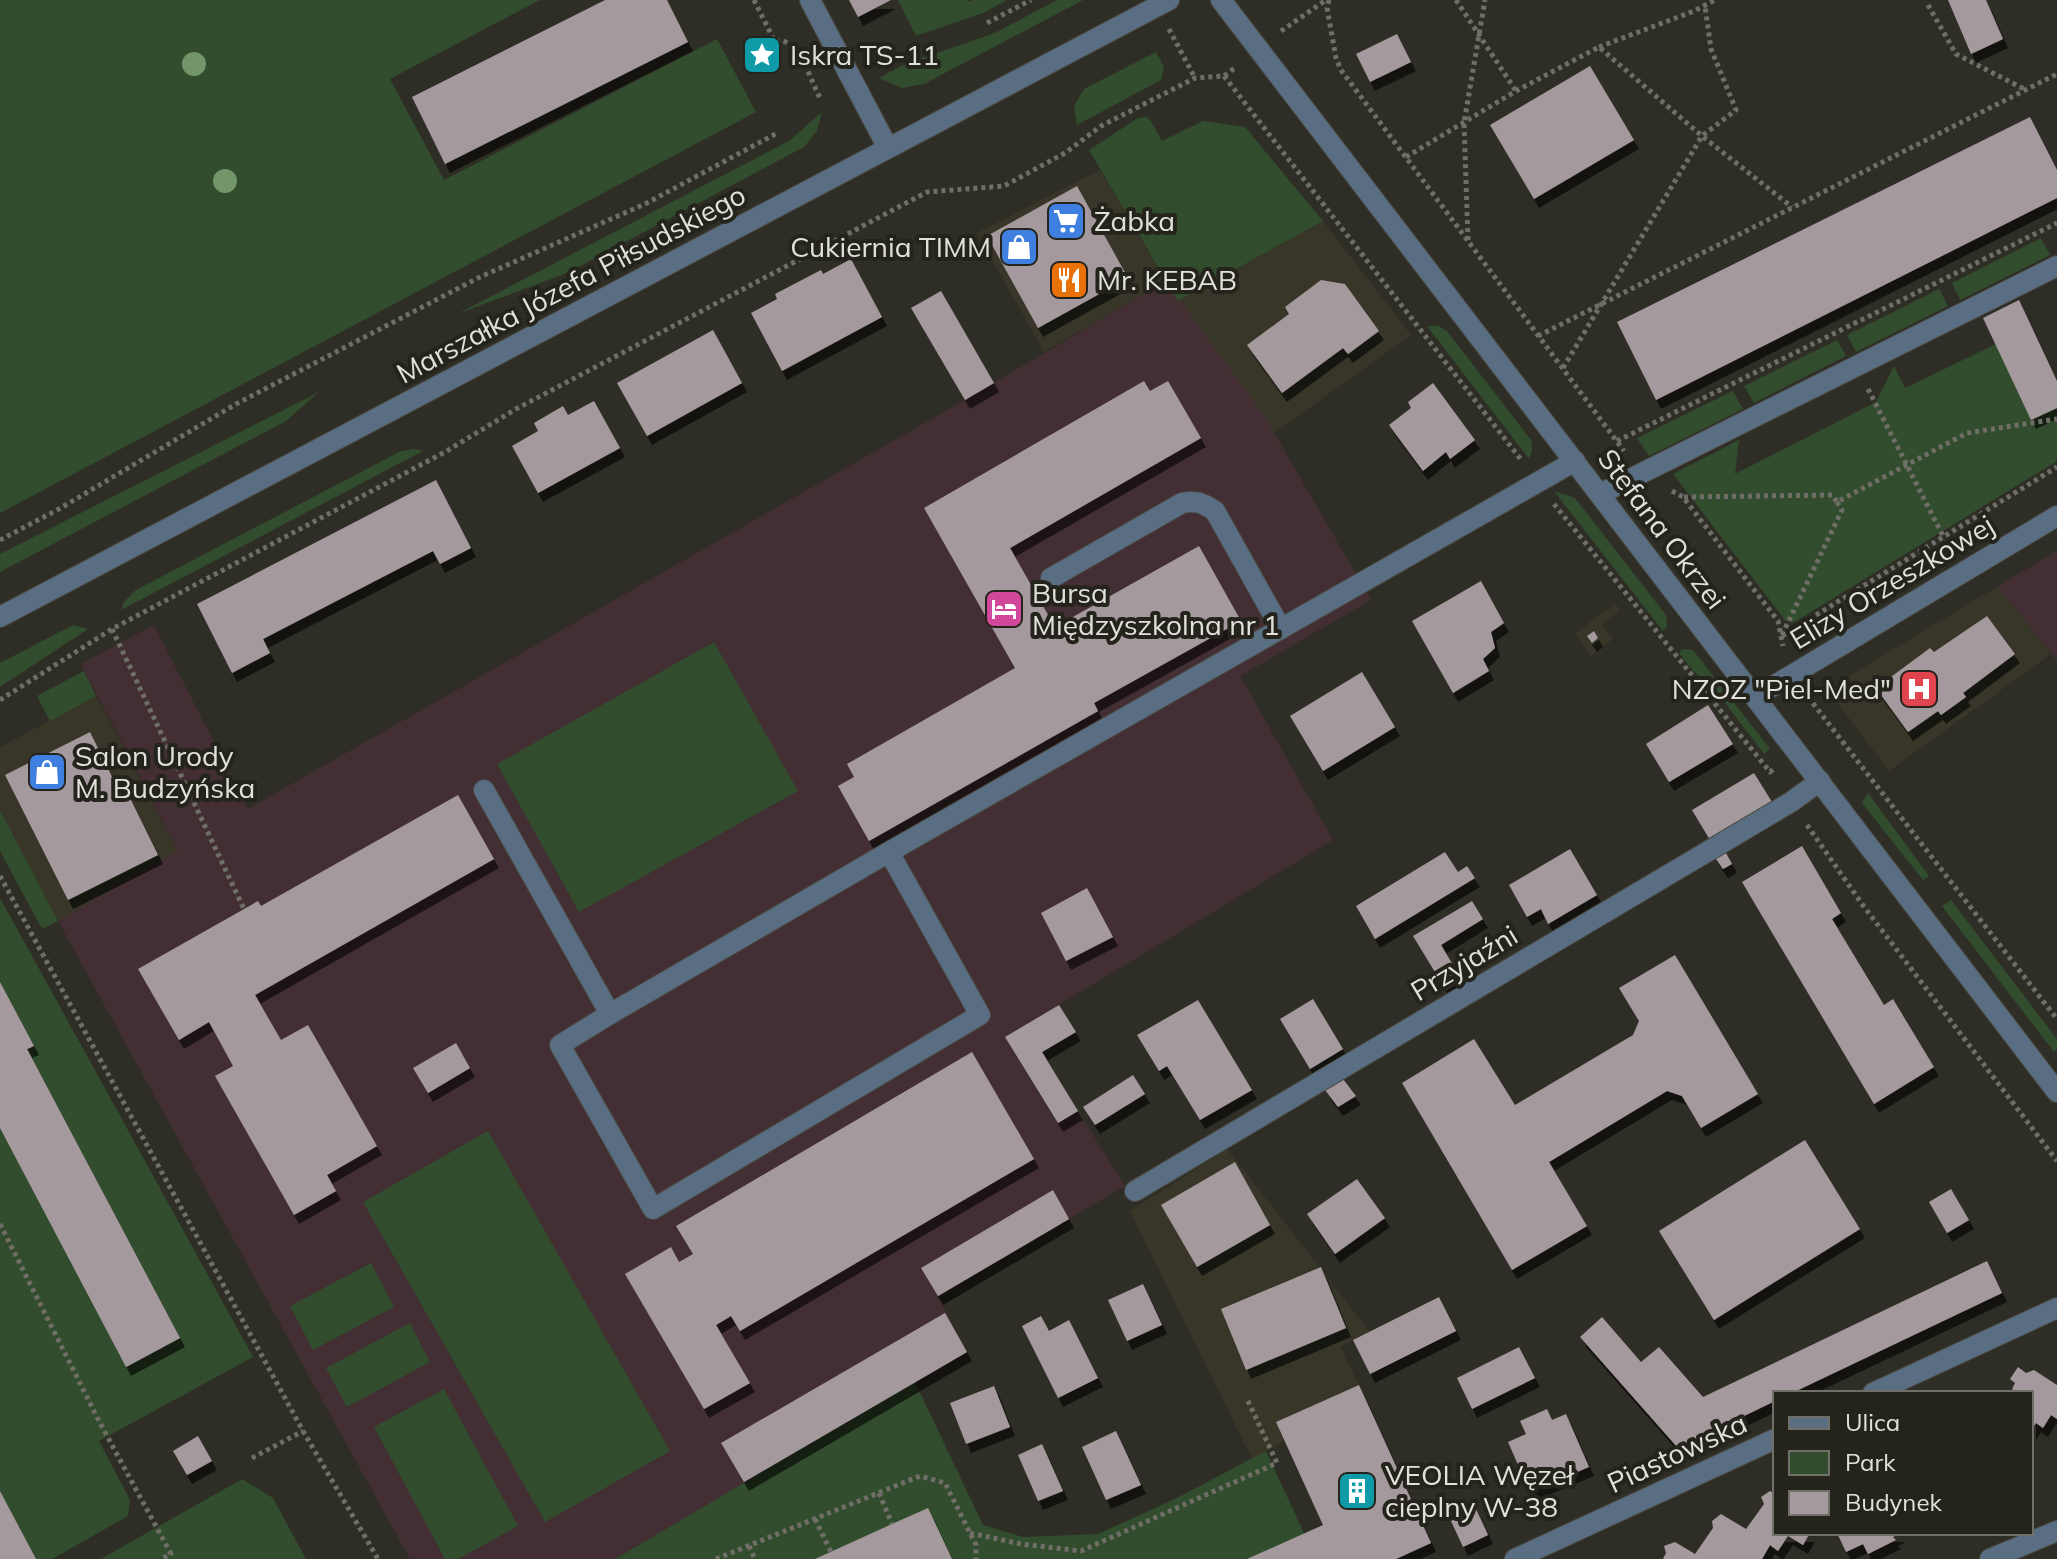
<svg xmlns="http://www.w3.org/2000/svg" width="2057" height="1559" font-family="Mulish,sans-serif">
<defs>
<filter id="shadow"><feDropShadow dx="5" dy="9" stdDeviation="0" flood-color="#0009"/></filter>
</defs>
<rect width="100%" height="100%" fill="#2f2e26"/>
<g fill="#383628">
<path d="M1100 170 1166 281 1044 352 977 233Z"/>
<path d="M1323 221 1411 335 1273 434 1265 417 1178 301Z"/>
<path d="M1998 586 2051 654 1889 771 1827 689Z"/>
<path d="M1615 603 1620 610 1602 625 1613 639 1591 656 1575 634Z"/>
<path d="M96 696 178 852 58 921 0 810V747Z"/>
<path d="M1227 1149 1370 1332 1340 1347 1359 1385 1276 1422 1284 1441 1252 1459 1130 1211Z"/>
</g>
<g fill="#432f33">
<path d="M1166 281 1265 417 1371 600 1240 676 1333 840 1005 1037 1057 1123 1078 1111 1125 1186 938 1296 967 1352 615 1559H410L58 921 178 851 81 664 154 625 248 809 965 400Z"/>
<path d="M2057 551V661L1998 586Z"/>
</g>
<g fill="#314d2d">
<path d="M0 0H540L390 79 444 180 717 39 756 112 0 513Z"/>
<path d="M898 0H967L968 2 973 0H1007L983 13 916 36Z"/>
<path d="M1057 0H1083L924 84 902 88 879 78 905 64 995 33Z"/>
<path d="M1156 52 1164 67 1161 80 1077 125 1074 106 1084 89Z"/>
<path d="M822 112 817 131 804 147 567 273 457 314 789 141Z"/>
<path d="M1146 117 1150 120 1162 141 1203 121 1245 127 1323 221 1178 301 1089 150 1138 118Z"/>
<path d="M2041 238 2050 255 1960 300 1952 283Z"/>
<path d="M1939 289 1948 306 1856 352 1847 335Z"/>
<path d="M1427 326H1438L1447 331 1531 440 1532 450 1529 459Z"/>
<path d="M1837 340 1846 356 1754 403 1744 386Z"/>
<path d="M1996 344 2057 408V461L1793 623 1785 620 1673 474 1739 440 1735 474 1876 402 1894 366 1905 388Z"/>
<path d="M1733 391 1743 409 1649 456 1637 438Z"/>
<path d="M319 392 286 421 0 572V554Z"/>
<path d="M414 449 423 451 121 610 124 602 136 590 401 451Z"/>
<path d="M1554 491 1575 498 1666 615 1667 626 1663 631Z"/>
<path d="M73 625 88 629 0 687V663Z"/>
<path d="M714 642 798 791 579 912 497 764Z"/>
<path d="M1683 649 1693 650 1770 749 1764 754 1710 683 1694 672 1679 653Z"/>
<path d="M84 671 96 696 50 721 37 696Z"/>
<path d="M1868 793 1929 876 1923 880 1862 803Z"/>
<path d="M0 810 58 921 42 929 0 851Z"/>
<path d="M0 898 253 1357 99 1441 130 1500 128 1516 52 1559H0Z"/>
<path d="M1951 900 2057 1039V1049L2054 1052 1942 906Z"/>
<path d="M488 1131 670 1451 545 1522 363 1202Z"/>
<path d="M371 1263 394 1307 313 1350 290 1306Z"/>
<path d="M410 1323 430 1362 347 1407 326 1368Z"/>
<path d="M915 1382 983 1525 1023 1537 1098 1534 1177 1498 1266 1451 1304 1533 1338 1559H615Z"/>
<path d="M444 1389 518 1526 458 1559H445L374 1427Z"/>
<path d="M242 1479 273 1498 306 1559H101Z"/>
</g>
<g fill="#a4999c" filter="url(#shadow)">
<path d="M605 0H667L688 42 445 164 412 97Z"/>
<path d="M849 0H891L858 17Z"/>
<path d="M1948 0H1986L2003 39 1971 54Z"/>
<path d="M1397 34 1411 62 1370 82 1356 54Z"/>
<path d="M1590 66 1634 140 1534 199 1490 125Z"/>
<path d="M2030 117 2057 170V198L1656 400 1617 322Z"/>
<path d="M1077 186 1128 278 1038 328 987 236Z"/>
<path d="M851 259 882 317 782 371 751 313 777 299 775 294 821 270 823 274Z"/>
<path d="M1321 280 1345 284 1379 331 1348 354 1343 348 1282 393 1247 345 1289 314 1285 307Z"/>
<path d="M941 291 994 383 965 400 911 308Z"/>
<path d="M2019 300 2057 381V408L2031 420 1983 318Z"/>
<path d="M713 330 742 383 647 436 617 383Z"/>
<path d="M1144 381 1150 391 1168 381 1201 438 1010 548 1055 627 1199 546 1241 621 1094 703 1098 711 869 841 838 786 854 777 847 764 1015 668 924 508Z"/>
<path d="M1433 383 1475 440 1450 459 1446 452 1423 471 1389 425 1411 408 1408 402Z"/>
<path d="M594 401 620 448 538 493 512 446 538 431 534 423 563 406 568 415Z"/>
<path d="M436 480 471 548 440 564 433 551 263 639 270 653 232 673 197 604Z"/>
<path d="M1481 581 1504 623 1491 632 1495 648 1483 659 1489 671 1453 693 1412 621Z"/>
<path d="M1987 616 2015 654 1963 693 1966 697 1941 715 1938 711 1908 732 1876 688 1930 648 1934 652Z"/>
<path d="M1594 631 1598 638 1592 643 1587 636Z"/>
<path d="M1362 672 1395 727 1323 771 1290 716Z"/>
<path d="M1708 705 1733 744 1669 782 1646 744Z"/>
<path d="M90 732 120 793 126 790 158 855 68 900 5 775Z"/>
<path d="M1754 773 1772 802 1710 840 1692 810Z"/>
<path d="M458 795 494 859 255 995 281 1040 308 1025 377 1146 327 1175 336 1191 294 1215 215 1076 233 1066 209 1022 179 1040 138 969 258 901 261 906Z"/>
<path d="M1802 846 1841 913 1832 919 1884 1005 1893 999 1934 1067 1874 1104 1742 882Z"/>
<path d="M1570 849 1597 895 1548 924 1541 909 1527 917 1509 885Z"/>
<path d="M1445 852 1458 872 1467 866 1475 878 1375 939 1356 906Z"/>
<path d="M1726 853 1732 864 1723 869 1716 859Z"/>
<path d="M1087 888 1113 937 1066 961 1041 913Z"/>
<path d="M1472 901 1483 919 1441 945 1462 980 1446 990 1413 936Z"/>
<path d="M1675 955 1758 1094 1701 1128 1682 1096 1667 1091 1549 1162 1587 1226 1512 1270 1402 1083 1474 1039 1515 1105 1633 1035 1639 1021 1619 988Z"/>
<path d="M0 982 34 1046 27 1049 180 1338 126 1367 0 1128Z"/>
<path d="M1313 999 1343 1049 1310 1069 1280 1019Z"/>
<path d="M1198 1000 1252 1090 1200 1120 1167 1066 1159 1071 1137 1035Z"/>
<path d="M1059 1005 1076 1032 1042 1052 1078 1111 1058 1123 1005 1037Z"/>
<path d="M456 1043 470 1068 428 1093 413 1068Z"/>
<path d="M972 1052 1034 1159 740 1331 731 1316 716 1325 750 1383 704 1409 625 1274 671 1247 679 1262 693 1254 676 1226Z"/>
<path d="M1133 1075 1145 1094 1095 1125 1083 1107Z"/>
<path d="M1343 1079 1356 1096 1338 1107 1325 1090Z"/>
<path d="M1805 1140 1860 1229 1714 1320 1659 1231Z"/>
<path d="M1235 1162 1270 1225 1197 1267 1161 1205Z"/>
<path d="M1357 1179 1385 1218 1335 1254 1307 1214Z"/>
<path d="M1951 1189 1969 1220 1947 1233 1929 1202Z"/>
<path d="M1053 1190 1069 1219 938 1296 921 1268Z"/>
<path d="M1987 1261 2002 1293 1792 1393H1775V1401L1678 1448 1580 1337 1602 1317 1641 1362 1659 1347 1703 1397Z"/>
<path d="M1321 1267 1346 1328 1246 1370 1221 1309Z"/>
<path d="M1143 1284 1162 1325 1127 1341 1108 1300Z"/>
<path d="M1439 1297 1456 1331 1370 1374 1353 1340Z"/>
<path d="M945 1313 967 1352 744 1482 721 1443Z"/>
<path d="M1041 1316 1049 1331 1069 1320 1098 1378 1058 1398 1022 1326Z"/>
<path d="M1519 1347 1535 1378 1472 1409 1457 1378Z"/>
<path d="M2018 1367 2026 1373 2034 1370 2057 1385V1419L2051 1415 2043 1428 2036 1423 2031 1431V1393H2019L2012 1389 2015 1383 2010 1379Z"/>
<path d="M1359 1385 1431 1543 1396 1559H1247L1323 1525 1276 1422Z"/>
<path d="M994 1386 1010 1427 966 1444 950 1403Z"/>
<path d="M1547 1409 1552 1420 1566 1414 1589 1467 1530 1492 1508 1442 1526 1434 1520 1421Z"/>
<path d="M1116 1431 1141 1485 1106 1500 1082 1447Z"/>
<path d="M198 1436 212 1461 187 1475 173 1451Z"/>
<path d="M1042 1444 1063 1491 1038 1501 1018 1455Z"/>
<path d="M0 1491 36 1559H0Z"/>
<path d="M1770 1491 1775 1494V1533H1810L1803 1545 1788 1536 1778 1551 1770 1545 1762 1559H1663L1666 1553 1664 1546 1675 1542 1695 1554 1713 1528 1712 1521 1721 1514 1746 1529 1764 1504 1761 1497Z"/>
<path d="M928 1508 952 1559H815L892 1524Z"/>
<path d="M1476 1509 1488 1535 1463 1547 1451 1521Z"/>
<path d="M1837 1533H1901L1893 1537 1896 1540 1868 1554 1863 1544 1846 1552Z"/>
</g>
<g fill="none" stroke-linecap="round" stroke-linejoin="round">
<g stroke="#4b4a43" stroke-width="22">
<g id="minor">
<path d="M810 0 888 148"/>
<path d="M1221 0 2057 1092"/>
<path d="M1600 494 2057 266"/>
<path d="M1051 578 1182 503C1196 500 1203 503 1215 511L1281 629"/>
<path d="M0 617 1169 0"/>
<path d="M1755 697 2057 516"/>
<path d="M484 790 610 1014 889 852 1575 461"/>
<path d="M610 1014 560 1045 653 1209 980 1015 889 852"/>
<path d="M1135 1191 1791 802 1820 781"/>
<path d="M1873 1393 2057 1308"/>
<path d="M1515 1559 1775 1439"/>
<path d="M1990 1559 2057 1531"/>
</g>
</g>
<g stroke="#6f6e67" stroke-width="5" stroke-dasharray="4 4" stroke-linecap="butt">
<path d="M754 0 775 42 781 40C802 47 810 79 820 98"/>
<path d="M1329 0 1327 8 1336 58 1341 70 1624 451"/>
<path d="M1456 0 1516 91"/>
<path d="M1928 5 1956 54 2024 89"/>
<path d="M987 23 1031 0"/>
<path d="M1169 29 1195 78"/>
<path d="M1281 31 1326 0"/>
<path d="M1599 47 1694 11 1715 0"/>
<path d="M1224 76 1522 461"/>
<path d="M1406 157 1516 91 1599 47 1702 136 1792 207"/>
<path d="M1468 240 1464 123 1485 0"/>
<path d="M1538 336 2057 74"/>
<path d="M1563 368 1702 136 1736 110 1711 49 1705 6"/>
<path d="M1868 389 1943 536"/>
<path d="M1617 441 2057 223"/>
<path d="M1672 491 1683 497 1778 621 1783 646"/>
<path d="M1684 497 1832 495 1837 502 1967 433 2057 419"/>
<path d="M1554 504 1770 772 1775 768"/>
<path d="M0 540 59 509 236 404 480 277 645 204 779 132"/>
<path d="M112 629 244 909"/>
<path d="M1782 635 1842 510 1837 502"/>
<path d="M1782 636 2057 467"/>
<path d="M1808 697 2057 1019"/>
<path d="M0 700 112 629 445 452 516 409 927 192 1004 186 1065 153 1101 126 1195 78 1224 76 1236 67"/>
<path d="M1807 825 1862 904 2057 1161"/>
<path d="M0 876 303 1431 378 1559"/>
<path d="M0 1224 100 1423 171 1554 161 1559"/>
<path d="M252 1458 303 1431"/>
<path d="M879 1493 892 1524"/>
<path d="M815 1519 831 1552"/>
<path d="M970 1533 1021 1544 1081 1551 1277 1463 1247 1399"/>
<path d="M749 1546 755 1559"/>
<path d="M716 1559 920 1476 945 1483 976 1545V1559"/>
</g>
<use href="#minor" stroke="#596e82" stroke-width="20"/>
</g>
<g fill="#729569">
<circle cx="194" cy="64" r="12"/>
<circle cx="225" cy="181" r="12"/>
</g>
<defs>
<g id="sight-square" transform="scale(2)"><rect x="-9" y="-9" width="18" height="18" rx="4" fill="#0f9aa8" stroke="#25241c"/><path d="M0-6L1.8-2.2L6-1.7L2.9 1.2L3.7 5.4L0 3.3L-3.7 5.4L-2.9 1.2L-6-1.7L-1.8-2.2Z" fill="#fff"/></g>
<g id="supermarket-square" transform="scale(2)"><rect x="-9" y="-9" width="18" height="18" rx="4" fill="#3f7fe0" stroke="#25241c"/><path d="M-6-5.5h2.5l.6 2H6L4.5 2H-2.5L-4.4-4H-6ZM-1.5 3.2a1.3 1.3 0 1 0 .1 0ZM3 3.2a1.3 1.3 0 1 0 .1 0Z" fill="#fff"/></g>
<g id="shop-square" transform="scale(2)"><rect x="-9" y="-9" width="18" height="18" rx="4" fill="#3f7fe0" stroke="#25241c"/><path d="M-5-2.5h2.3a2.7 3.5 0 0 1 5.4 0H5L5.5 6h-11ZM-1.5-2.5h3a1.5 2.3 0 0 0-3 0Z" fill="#fff"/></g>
<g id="restaurant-square" transform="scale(2)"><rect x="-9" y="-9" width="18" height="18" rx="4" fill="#e8710a" stroke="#25241c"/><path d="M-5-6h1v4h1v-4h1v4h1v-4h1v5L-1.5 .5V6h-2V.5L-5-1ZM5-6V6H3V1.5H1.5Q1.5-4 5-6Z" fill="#fff"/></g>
<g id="hotel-square" transform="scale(2)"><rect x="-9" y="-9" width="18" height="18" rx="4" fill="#d1479c" stroke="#25241c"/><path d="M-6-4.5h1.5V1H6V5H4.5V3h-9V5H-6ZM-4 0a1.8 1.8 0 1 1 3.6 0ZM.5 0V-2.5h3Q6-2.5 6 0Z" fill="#fff"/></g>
<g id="hospital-square" transform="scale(2)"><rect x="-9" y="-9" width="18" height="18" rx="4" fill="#e0444e" stroke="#25241c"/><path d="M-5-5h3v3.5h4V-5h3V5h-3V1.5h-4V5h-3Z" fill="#fff"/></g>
<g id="building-square" transform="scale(2)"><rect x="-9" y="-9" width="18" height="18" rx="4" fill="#0f9aa8" stroke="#25241c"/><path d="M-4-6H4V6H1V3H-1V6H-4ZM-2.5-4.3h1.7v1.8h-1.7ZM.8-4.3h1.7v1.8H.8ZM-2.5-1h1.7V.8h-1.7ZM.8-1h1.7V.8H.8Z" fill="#fff"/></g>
</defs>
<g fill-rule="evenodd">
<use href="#sight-square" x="762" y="55"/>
<use href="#supermarket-square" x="1066" y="221"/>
<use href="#shop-square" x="1019" y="247"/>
<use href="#restaurant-square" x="1069" y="280"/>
<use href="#hotel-square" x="1004" y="609"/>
<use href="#hospital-square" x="1919" y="689"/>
<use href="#shop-square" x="47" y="772"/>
<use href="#building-square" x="1357" y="1491"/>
</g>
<g text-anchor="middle" stroke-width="8" stroke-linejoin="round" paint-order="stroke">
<g font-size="28" fill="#e1e0db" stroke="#25241c" text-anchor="start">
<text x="790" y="65">Iskra TS-11</text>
<text x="1094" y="231">Żabka</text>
<text x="991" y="257" text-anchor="end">Cukiernia TIMM</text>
<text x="1097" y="290">Mr. KEBAB</text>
<text x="1032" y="603">Bursa<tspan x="1032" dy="32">Międzyszkolna nr 1</tspan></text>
<text x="1891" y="699" text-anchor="end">NZOZ "Piel-Med"</text>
<text x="75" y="766">Salon Urody<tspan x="75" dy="32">M. Budzyńska</tspan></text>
<text x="1385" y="1485">VEOLIA Węzeł<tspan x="1385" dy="32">cieplny W-38</tspan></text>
</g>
<g font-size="28" fill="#e1e0db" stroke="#25241c">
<text transform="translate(571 284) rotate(-28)" y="10">Marszałka Józefa Piłsudskiego</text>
<text transform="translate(1662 529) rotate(53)" y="10">Stefana Okrzei</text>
<text transform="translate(1892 582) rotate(-31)" y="10">Elizy Orzeszkowej</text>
<text transform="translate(1464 963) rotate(-31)" y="10">Przyjaźni</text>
<text transform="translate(1677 1453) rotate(-25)" y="10">Piastowska</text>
</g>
</g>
<rect x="1773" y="1391" width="260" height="144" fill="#25241c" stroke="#706f68" stroke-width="2"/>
<rect x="1789" y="1417" width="40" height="12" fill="#596e82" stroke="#706f68" stroke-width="2"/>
<text x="1845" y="1431" font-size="24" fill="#e1e0db">Ulica</text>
<rect x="1789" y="1451" width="40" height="24" fill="#314d2d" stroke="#706f68" stroke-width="2"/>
<text x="1845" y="1471" font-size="24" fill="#e1e0db">Park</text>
<rect x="1789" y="1491" width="40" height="24" fill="#a4999c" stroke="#706f68" stroke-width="2"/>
<text x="1845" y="1511" font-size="24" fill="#e1e0db">Budynek</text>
</svg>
